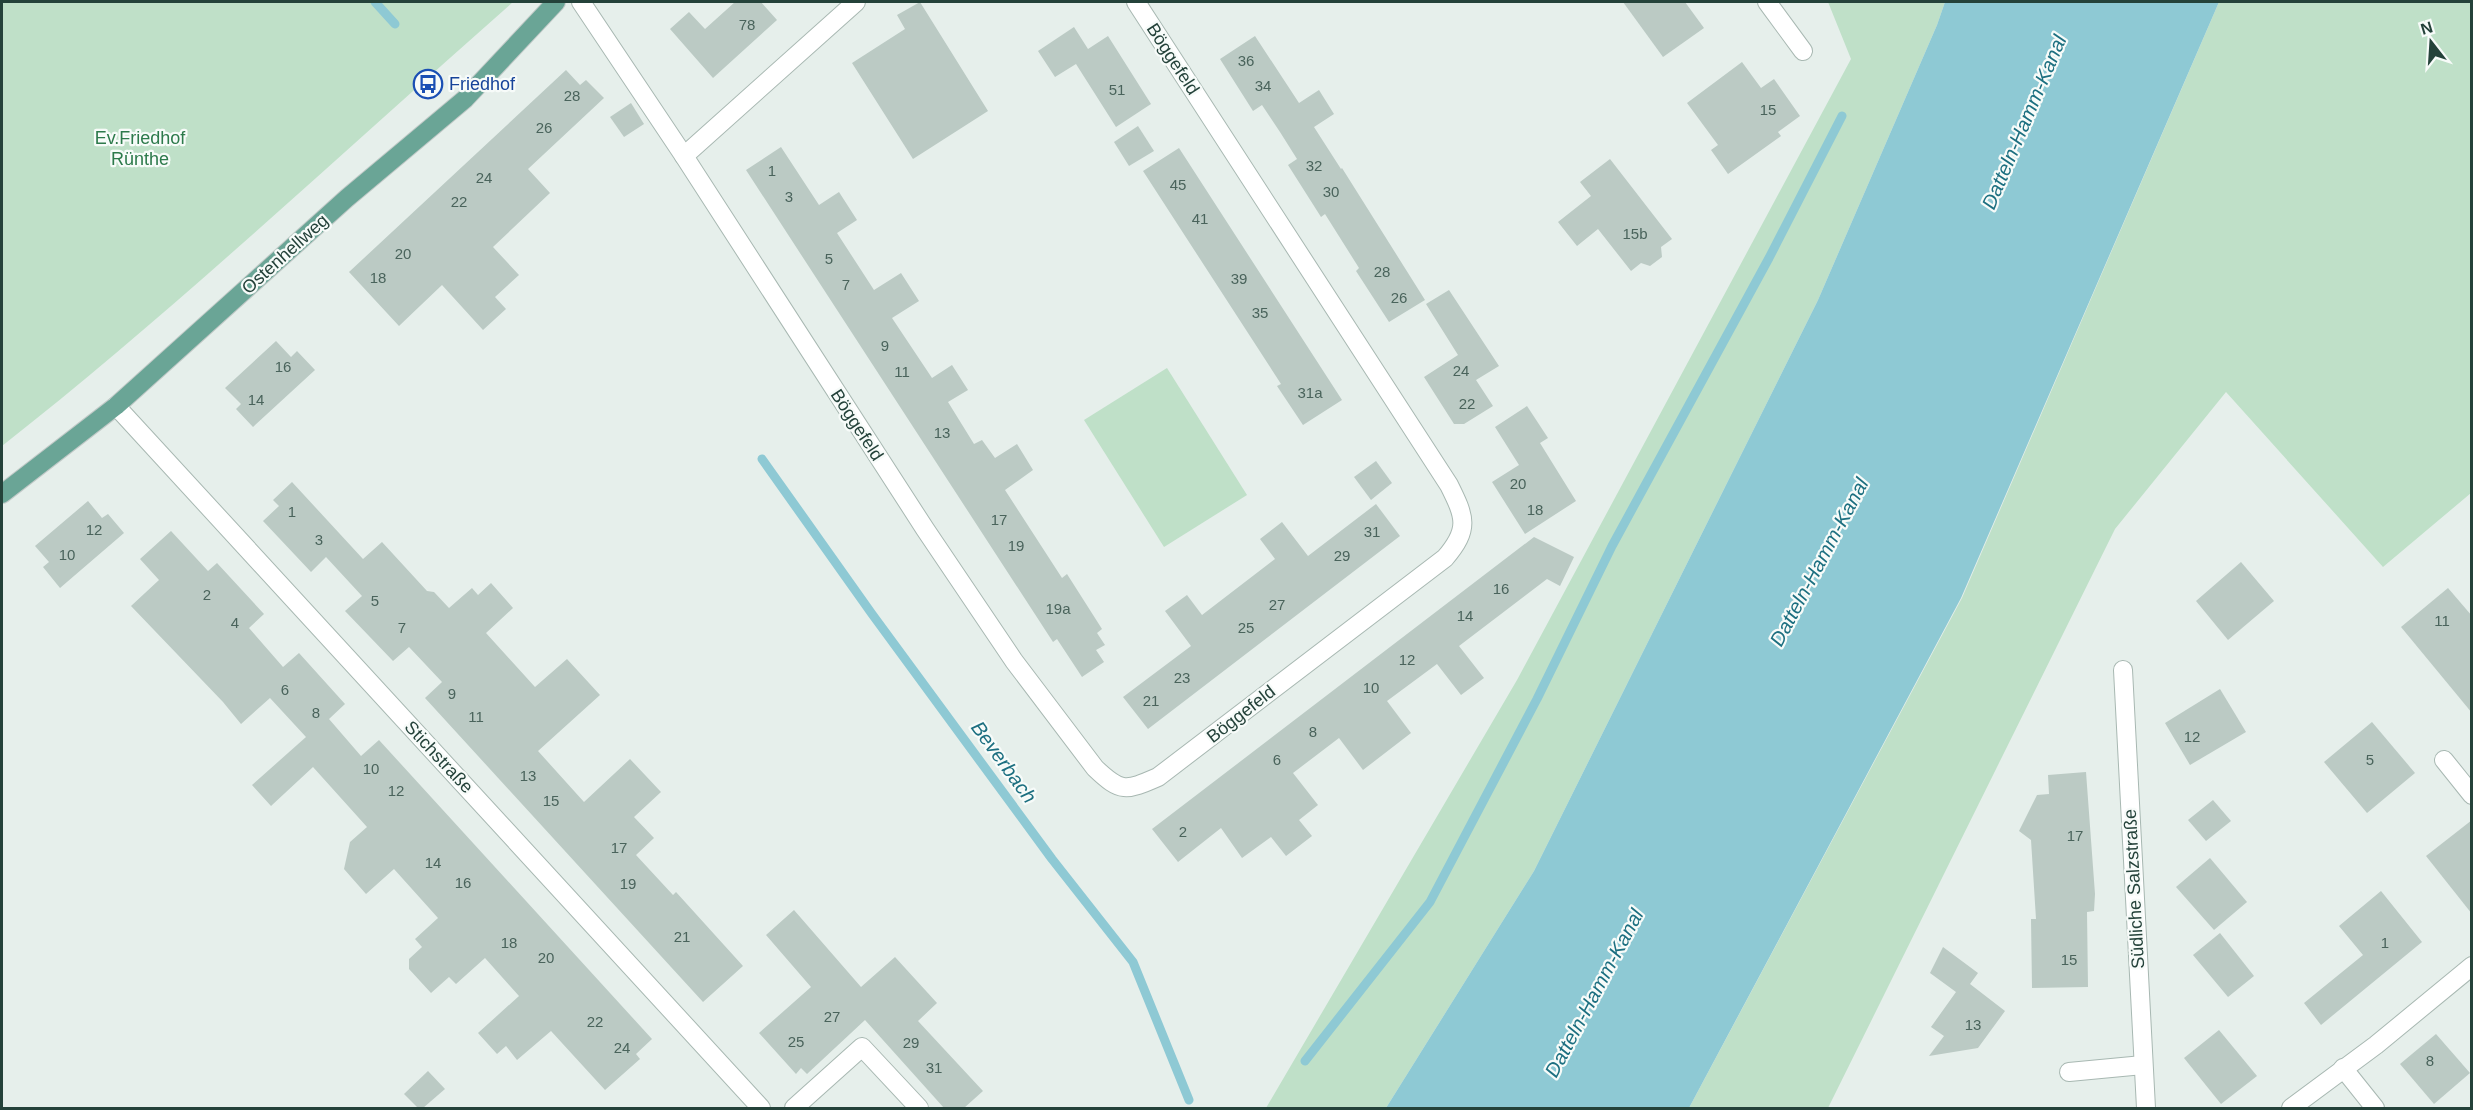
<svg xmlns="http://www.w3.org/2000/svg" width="2473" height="1110" font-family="Helvetica,sans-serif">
<rect width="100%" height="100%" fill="#e6efeb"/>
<g fill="#bfe0c8">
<path d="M2 2H513C343 151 179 307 2 446Z"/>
<path d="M1828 2H1945L1937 25 1818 300 1534 871 1386 1108H1266L1517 680 1851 59Z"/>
<path d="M2219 2H2471V493L2383 567 2226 392 2115 529 1828 1108H1689L1962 598Z"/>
<path d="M1167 368 1247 495 1164 547 1084 420Z"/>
</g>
<path fill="#8ec9d4" d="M1945 2H2219L1961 598 1689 1108H1386L1534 871 1818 300 1937 25Z"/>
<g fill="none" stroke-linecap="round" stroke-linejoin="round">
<g stroke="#8ec9d4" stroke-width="9">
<path d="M375 2 395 24"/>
<path d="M762 459 872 614 1052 859 1133 962 1189 1100"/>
<path d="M1305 1061 1430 902 1537 699 1612 546 1769 258 1842 116"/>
</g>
</g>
<g fill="#bbcac4">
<path d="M735 2H761L777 20 713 78 670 29 689 12 705 29Z"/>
<path d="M920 2 988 111 913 159 852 63 905 29 897 15Z"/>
<path d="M1623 2H1685L1704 28 1663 57Z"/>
<path d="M1074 27 1088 49 1108 36 1151 104 1116 127 1076 64 1055 77 1038 51Z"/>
<path d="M1255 36 1299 103 1319 90 1334 114 1314 127 1341 169 1342 168 1425 300 1389 322 1356 271 1359 268 1325 214 1321 217 1288 165 1297 159 1280 132 1262 105 1253 111 1220 59Z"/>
<path d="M1742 62 1761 88 1774 79 1800 116 1778 132 1781 136 1728 174 1711 150 1718 145 1687 103Z"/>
<path d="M566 70 580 85 586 80 604 98 528 169 550 193 493 247 519 275 495 297 506 309 483 330 442 285 399 326 349 272Z"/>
<path d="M631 103 644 124 624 137 610 117Z"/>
<path d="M1138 126 1154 151 1129 166 1114 142Z"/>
<path d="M781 147 819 205 839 192 857 220 837 233 874 290 901 273 919 301 892 318 932 378 952 365 968 390 948 402 974 444 982 440 995 458 1017 444 1033 470 1005 490 1062 578 1067 574 1102 629 1097 633 1105 645 1096 650 1104 662 1082 677 1057 639 1053 642 746 170Z"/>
<path d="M1179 148 1342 400 1303 425 1277 386 1281 384 1143 171Z"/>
<path d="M1610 159 1672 239 1661 247 1662 257 1650 266 1641 263 1631 271 1598 229 1577 246 1558 222 1591 196 1580 182Z"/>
<path d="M1449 290 1499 366 1476 380 1493 406 1464 424H1454L1424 377 1458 355 1426 304Z"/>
<path d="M276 341 291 357 297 351 315 370 253 427 236 409 241 404 225 388Z"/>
<path d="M1527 406 1548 438 1540 443 1576 501 1525 534 1492 482 1519 465 1495 427Z"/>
<path d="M1376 461 1392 483 1371 500 1354 477Z"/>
<path d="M292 482 363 559 382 542 427 591 434 592 449 608 472 588 478 595 491 583 513 608 486 633 535 687 567 659 600 695 538 751 584 802 630 759 661 792 634 817 654 838 636 855 673 895 676 892 743 966 703 1002 425 698 442 682 409 647 393 661 345 611 362 596 326 557 311 572 263 521 279 506 273 500Z"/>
<path d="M88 501 102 518 108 514 124 533 60 588 43 567 49 562 35 546Z"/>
<path d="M1376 504 1400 536 1148 729 1123 697 1191 646 1165 611 1187 595 1202 615 1275 559 1260 539 1282 522 1308 556Z"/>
<path d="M171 531 208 571 217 563 264 614 249 628 283 667 299 653 345 704 329 719 361 756 379 740 652 1039 636 1054 640 1059 605 1090 551 1031 517 1060 506 1046 497 1054 478 1033 519 996 485 958 456 984 449 977 431 993 409 969V959L422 947 415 939 438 918 394 869 366 894 344 869 350 842 367 827 313 767 271 806 252 785 306 737 270 698 241 724 223 702 131 606 159 580 140 559Z"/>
<path d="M1534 537 1574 557 1560 586 1547 579 1459 646 1484 678 1461 695 1437 664 1387 701 1411 733 1363 770 1339 738 1293 773 1318 805 1299 820 1312 836 1286 856 1271 837 1242 858 1221 828 1178 862 1152 829Z"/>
<path d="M2241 562 2274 601 2228 640 2196 601Z"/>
<path d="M2448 588 2472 616V713L2401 627Z"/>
<path d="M2220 689 2246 732 2190 765 2165 723Z"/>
<path d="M2372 722 2415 773 2367 813 2324 762Z"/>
<path d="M2086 772 2095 894 2094 911 2087 912 2088 987 2032 988 2031 919H2036L2031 840 2019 831 2037 795 2049 794 2048 775Z"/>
<path d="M2213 800 2231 821 2206 841 2188 820Z"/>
<path d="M2472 820V914L2426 856Z"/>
<path d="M2210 858 2247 902 2214 930 2176 887Z"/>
<path d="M2381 891 2422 942 2321 1025 2304 1003 2363 955 2339 926Z"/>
<path d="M794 910 861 987 895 957 937 1003 918 1021 983 1091 964 1108H944L865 1020 807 1074 801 1068 796 1074 759 1033 811 987 766 935Z"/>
<path d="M2220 933 2254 976 2228 997 2193 955Z"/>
<path d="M1943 947 1978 973 1970 984 2005 1011 1978 1048 1929 1056 1944 1036 1931 1027 1956 992 1930 973Z"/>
<path d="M2219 1030 2257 1076 2221 1104 2184 1058Z"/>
<path d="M2436 1034 2470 1073 2434 1104 2400 1064Z"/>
<path d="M428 1071 445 1089 423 1108H418L404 1094Z"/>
</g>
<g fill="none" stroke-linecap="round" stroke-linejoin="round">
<g stroke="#a8b8b2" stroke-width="20">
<g id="minor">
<path d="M581 2 684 156 925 529 1014 661 1095 768C1121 793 1126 791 1158 777L1445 558C1470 529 1465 517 1449 485L1136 2"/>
<path d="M1767 2 1803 51"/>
<path d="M684 156 856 2"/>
<path d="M116 406 761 1108"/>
<path d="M2123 670 2146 1108"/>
<path d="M2444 760 2472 795"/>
<path d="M2343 1068 2375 1108"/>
<path d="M2069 1072 2143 1065"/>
<path d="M794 1108 862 1047 919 1108"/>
<path d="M2291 1108 2376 1045 2472 966"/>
</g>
</g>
<g stroke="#c2cac8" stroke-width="20">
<path id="major" d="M2 494 116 406 347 198 465 99 556 2"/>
</g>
<use href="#minor" stroke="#fff" stroke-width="18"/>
<use href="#major" stroke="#6aa596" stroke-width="18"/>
</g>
<defs>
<g id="bus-ring" transform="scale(1.5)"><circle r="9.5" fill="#f7fbf9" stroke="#1a4fb4" stroke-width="1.5"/><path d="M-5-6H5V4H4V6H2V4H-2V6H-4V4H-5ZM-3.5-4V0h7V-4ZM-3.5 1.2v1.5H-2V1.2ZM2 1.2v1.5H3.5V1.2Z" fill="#1a4fb4"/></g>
</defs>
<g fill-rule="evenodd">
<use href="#bus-ring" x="428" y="84"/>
</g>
<g text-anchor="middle" stroke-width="4.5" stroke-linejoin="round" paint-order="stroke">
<g font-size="15" fill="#4a645c">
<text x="747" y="30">78</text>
<text x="1246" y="66">36</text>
<text x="1263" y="91">34</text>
<text x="1117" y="95">51</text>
<text x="572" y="101">28</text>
<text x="1768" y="115">15</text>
<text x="544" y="133">26</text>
<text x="1314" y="171">32</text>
<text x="772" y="176">1</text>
<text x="484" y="183">24</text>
<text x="1178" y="190">45</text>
<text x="1331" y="197">30</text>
<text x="789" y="202">3</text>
<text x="459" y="207">22</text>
<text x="1200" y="224">41</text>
<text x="1635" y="239">15b</text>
<text x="403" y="259">20</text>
<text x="829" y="264">5</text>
<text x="1382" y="277">28</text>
<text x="378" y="283">18</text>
<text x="1239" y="284">39</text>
<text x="846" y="290">7</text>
<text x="1399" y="303">26</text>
<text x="1260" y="318">35</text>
<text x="885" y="351">9</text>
<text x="283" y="372">16</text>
<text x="1461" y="376">24</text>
<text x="902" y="377">11</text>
<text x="1310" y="398">31a</text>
<text x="256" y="405">14</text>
<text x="1467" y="409">22</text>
<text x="942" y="438">13</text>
<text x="1518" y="489">20</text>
<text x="1535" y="515">18</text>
<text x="292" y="517">1</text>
<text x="999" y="525">17</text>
<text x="94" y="535">12</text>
<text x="1372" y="537">31</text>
<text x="319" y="545">3</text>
<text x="1016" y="551">19</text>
<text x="67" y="560">10</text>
<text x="1342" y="561">29</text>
<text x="1501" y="594">16</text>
<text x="207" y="600">2</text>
<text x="375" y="606">5</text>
<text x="1277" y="610">27</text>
<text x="1058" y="614">19a</text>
<text x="1465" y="621">14</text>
<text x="2442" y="626">11</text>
<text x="235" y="628">4</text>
<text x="402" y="633">7</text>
<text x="1246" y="633">25</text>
<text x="1407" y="665">12</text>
<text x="1182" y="683">23</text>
<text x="1371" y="693">10</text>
<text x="285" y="695">6</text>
<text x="452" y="699">9</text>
<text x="1151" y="706">21</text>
<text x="316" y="718">8</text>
<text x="476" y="722">11</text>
<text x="1313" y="737">8</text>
<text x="2192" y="742">12</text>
<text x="1277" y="765">6</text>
<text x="2370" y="765">5</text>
<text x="371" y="774">10</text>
<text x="528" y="781">13</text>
<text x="396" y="796">12</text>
<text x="551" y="806">15</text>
<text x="1183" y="837">2</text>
<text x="2075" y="841">17</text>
<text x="619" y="853">17</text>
<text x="433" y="868">14</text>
<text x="463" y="888">16</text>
<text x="628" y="889">19</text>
<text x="682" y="942">21</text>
<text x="509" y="948">18</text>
<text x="2385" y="948">1</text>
<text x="546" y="963">20</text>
<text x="2069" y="965">15</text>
<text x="832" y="1022">27</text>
<text x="595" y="1027">22</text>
<text x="1973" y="1030">13</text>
<text x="796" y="1047">25</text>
<text x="911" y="1048">29</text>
<text x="622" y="1053">24</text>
<text x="2430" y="1066">8</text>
<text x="934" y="1073">31</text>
</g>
<g font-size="18" fill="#24423a" stroke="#f7fbf9">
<text transform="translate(1173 59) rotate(57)" y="6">Böggefeld</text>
<text transform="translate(285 254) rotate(-42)" y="6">Ostenhellweg</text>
<text transform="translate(857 425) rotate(57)" y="6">Böggefeld</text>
<text transform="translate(1241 714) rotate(-38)" y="6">Böggefeld</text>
<text transform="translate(439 757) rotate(47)" y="6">Stichstraße</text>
<text transform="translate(2134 889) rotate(-93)" y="6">Südliche Salzstraße</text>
</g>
<g font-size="18" fill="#164399" stroke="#f7fbf9" text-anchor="start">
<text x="449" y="90">Friedhof</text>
</g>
<g font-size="18" fill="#2d7a4b" stroke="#f7fbf9">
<text x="140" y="144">Ev.Friedhof<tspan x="140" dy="21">Rünthe</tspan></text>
</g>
<g font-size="20" font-style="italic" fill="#1c6f80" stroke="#f7fbf9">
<text transform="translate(2024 122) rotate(-67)" y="7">Datteln-Hamm-Kanal</text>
<text transform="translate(1819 562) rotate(-62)" y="7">Datteln-Hamm-Kanal</text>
<text transform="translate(1004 762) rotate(54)" y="7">Beverbach</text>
<text transform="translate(1594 993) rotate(-62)" y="7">Datteln-Hamm-Kanal</text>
</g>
</g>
<rect width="2473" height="1110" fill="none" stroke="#24423a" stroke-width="6"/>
<g transform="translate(2431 42) rotate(343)" stroke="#f7fbf9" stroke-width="4.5" paint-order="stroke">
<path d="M0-4.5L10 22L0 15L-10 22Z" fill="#24423a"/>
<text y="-9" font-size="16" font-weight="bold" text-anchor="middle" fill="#24423a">N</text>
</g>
</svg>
